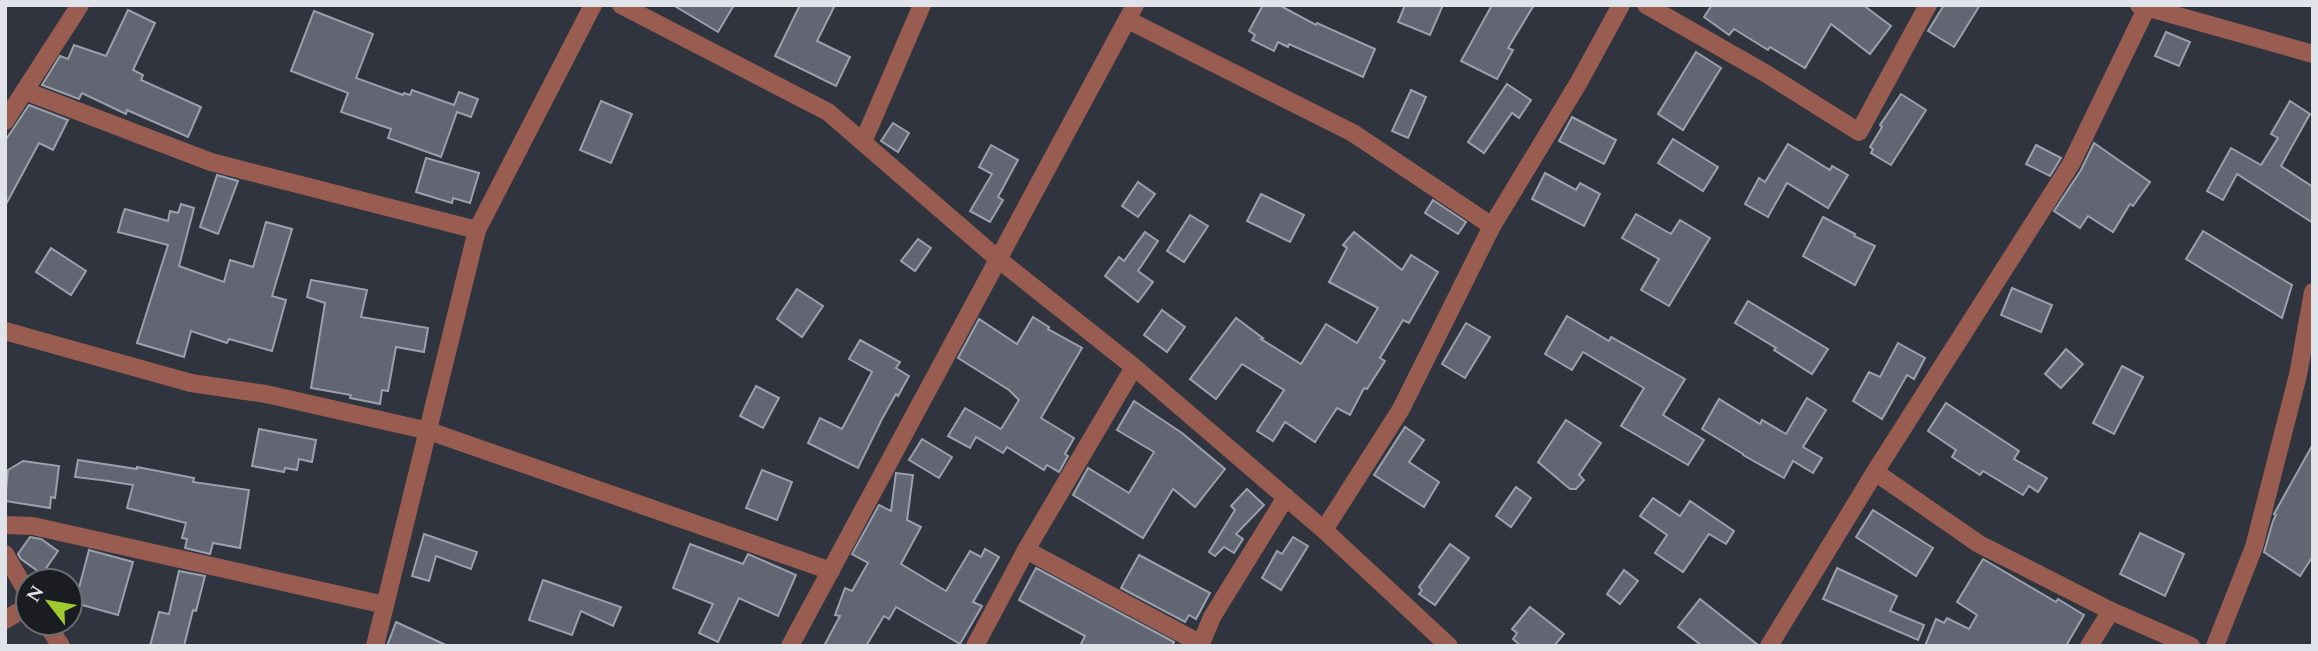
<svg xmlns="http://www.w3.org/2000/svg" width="2318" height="651" font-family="Spectral,serif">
<rect width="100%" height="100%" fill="#30343f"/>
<g fill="#626673" stroke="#9ba0ad" stroke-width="2">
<path d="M673 5H734L718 32Z"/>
<path d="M800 5H835L817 41 850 57 836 86 775 56Z"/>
<path d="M1263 5H1279L1316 25 1317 23 1375 49 1363 77 1289 44 1288 47 1278 42 1274 51 1252 40 1255 35 1249 31Z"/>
<path d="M1405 5H1443L1430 35 1398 22Z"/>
<path d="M1492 5H1534L1508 48 1513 50 1497 79 1461 61Z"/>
<path d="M1712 5H1863L1891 26 1870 54 1831 24 1805 68 1770 47 1768 50 1734 29 1729 35 1704 17Z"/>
<path d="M1944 5H1980L1954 47 1928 31Z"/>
<path d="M128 10 155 23 133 70 143 75 141 80 201 107 188 137 127 110 126 114 82 93 79 99 42 85 60 56 68 59 74 45 106 56Z"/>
<path d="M314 11 373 34 356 78 403 95 404 93 410 95 412 90 454 105 459 92 478 99 471 117 457 112 441 157 388 138 391 129 341 112 348 93 291 71Z"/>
<path d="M2166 32 2190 42 2179 66 2155 56Z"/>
<path d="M1696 52 1721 68 1683 130 1658 114Z"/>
<path d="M1507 84 1531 100 1519 118 1512 113 1484 153 1468 142Z"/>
<path d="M1411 90 1426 97 1408 138 1392 131Z"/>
<path d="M1901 94 1926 110 1891 165 1871 153 1873 149 1870 147 1882 127 1880 125Z"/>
<path d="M601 101 632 114 611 163 580 150Z"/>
<path d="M2290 101 2310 114 2281 166 2313 187V223L2237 174 2223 200 2207 191 2231 148 2261 165 2278 138 2271 134Z"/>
<path d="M29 105 68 120 53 150 39 143 5 206V141Z"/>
<path d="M1572 117 1616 140 1604 164 1559 141Z"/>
<path d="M893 123 909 133 898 152 881 141Z"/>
<path d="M1673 139 1718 167 1703 191 1658 163Z"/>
<path d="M2094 143 2150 182 2133 206 2130 204 2113 232 2088 216 2080 228 2054 211 2081 170Z"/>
<path d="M1788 144 1830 170 1832 166 1848 175 1828 208 1787 183 1768 217 1745 204 1759 178 1765 182Z"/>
<path d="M991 145 1018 160 998 197 1003 200 990 222 970 211 992 174 979 167Z"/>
<path d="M2036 145 2061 158 2050 176 2026 164Z"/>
<path d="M426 158 479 173 470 203 453 198 452 203 416 192Z"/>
<path d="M1545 173 1576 190 1580 183 1600 194 1584 226 1532 199Z"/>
<path d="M217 175 238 181 218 234 200 227Z"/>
<path d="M1138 182 1155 194 1138 217 1122 206Z"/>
<path d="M1261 194 1304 215 1290 242 1247 221Z"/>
<path d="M1433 200 1466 222 1458 234 1425 213Z"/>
<path d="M181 204 194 208 179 266 224 282 230 260 253 267 266 222 292 229 272 296 286 300 272 351 229 339 227 343 191 331 184 357 137 343 168 245 118 232 123 214 125 209 168 221 170 211 178 213Z"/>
<path d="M1636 214 1671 234 1680 220 1710 238 1669 306 1641 290 1659 259 1622 238Z"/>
<path d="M1190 215 1208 226 1184 262 1167 251Z"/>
<path d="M1823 217 1855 234 1854 236 1875 246 1855 285 1803 256Z"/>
<path d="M2203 231 2292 285 2282 318 2186 259Z"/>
<path d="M1145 232 1158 241 1138 271 1153 282 1138 302 1105 276 1119 257 1124 261Z"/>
<path d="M1354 232 1402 270 1411 255 1438 272 1409 323 1403 320 1380 358 1385 361 1367 389 1364 388 1350 415 1337 408 1315 442 1285 422 1273 441 1257 431 1284 390 1242 364 1216 399 1190 379 1236 318 1263 338 1261 339 1301 364 1326 324 1357 343 1378 308 1329 282 1347 248 1343 245Z"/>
<path d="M918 239 931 248 915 271 901 261Z"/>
<path d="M51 248 86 271 71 295 36 272Z"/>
<path d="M311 280 367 290 361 317 428 328 424 352 396 347 388 391 382 390 380 404 350 398 351 395 311 388 325 303 307 297Z"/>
<path d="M2012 288 2052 305 2041 332 2001 315Z"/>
<path d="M797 289 823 306 802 337 777 319Z"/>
<path d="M1748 301 1828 349 1812 374 1774 350 1776 348 1735 323Z"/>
<path d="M1162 310 1185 327 1167 352 1144 335Z"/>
<path d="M1567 316 1609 341 1611 337 1685 379 1663 415 1704 440 1688 465 1621 426 1644 388 1583 352 1572 370 1545 354Z"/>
<path d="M1033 317 1049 327 1048 329 1082 348 1041 418 1074 438 1065 454 1068 456 1059 472 1047 465 1044 470 1007 447 1003 453 976 437 970 448 948 436 965 408 1001 429 1019 400 1009 390 958 358 979 319 1017 344Z"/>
<path d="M1466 323 1490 337 1465 378 1442 364Z"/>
<path d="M860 340 900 362 896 368 909 376 898 396 896 394 882 419 858 468 808 443 820 418 842 429 872 372 849 359Z"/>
<path d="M1898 343 1925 358 1914 379 1907 375 1882 419 1853 401 1869 372 1880 377Z"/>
<path d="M2066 349 2083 364 2061 388 2045 374Z"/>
<path d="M2122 366 2143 377 2114 434 2093 423Z"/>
<path d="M756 386 779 398 763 428 740 416Z"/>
<path d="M1807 398 1826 410 1803 447 1822 458 1813 473 1793 461 1784 478 1743 455V454L1702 429 1719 399 1760 424 1762 420 1786 434Z"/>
<path d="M1134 401 1182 433 1225 469 1195 507 1173 489 1143 538 1073 495 1088 468 1129 493 1154 452 1117 430Z"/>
<path d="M1946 403 2019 451 2014 459 2047 478 2038 492 2029 486 2023 495 1983 471 1980 475 1952 457 1956 450 1928 431Z"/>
<path d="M1566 420 1601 443 1579 475 1584 480 1576 489H1570L1538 462Z"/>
<path d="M1405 427 1424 440 1409 462 1439 482 1424 507 1374 475Z"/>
<path d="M259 429 316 440 312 462 299 459 297 470 285 468 284 472 252 466Z"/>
<path d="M922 439 952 457 939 478 909 460Z"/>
<path d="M2313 444V556L2300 576 2264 552 2273 521 2276 515 2274 514Z"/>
<path d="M78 460 137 469V467L194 478 193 482 249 490 240 548 213 543 210 554 185 548 187 539 182 538 186 523 127 508 133 485 108 481 109 480 108 481 75 477Z"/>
<path d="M23 461 59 466 55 498 51 497 50 508 5 501 8 470Z"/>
<path d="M762 470 792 482 777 520 746 508Z"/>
<path d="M896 473 913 475 907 520 921 527 901 564 946 591 970 551 981 557 985 549 999 557 973 602 982 606 960 644 896 607 889 619 884 616 866 646H824L840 616 835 615 845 588 852 591 868 563 852 554 879 505 891 511Z"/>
<path d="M1516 487 1531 498 1511 527 1496 516Z"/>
<path d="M1247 489 1264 505 1236 534 1243 539 1234 553 1224 547 1215 556 1209 552 1235 510 1231 506Z"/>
<path d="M1653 498 1680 516 1690 501 1734 531 1726 544 1709 534 1683 572 1655 553 1667 535 1640 516Z"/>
<path d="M1873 510 1933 548 1916 576 1856 537Z"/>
<path d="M2140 533 2184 554 2165 596 2120 574Z"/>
<path d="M424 534 477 552 471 569 436 556 429 581 412 576Z"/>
<path d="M30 537 41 539 58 551 42 574 21 559 18 554Z"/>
<path d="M1293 537 1308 546 1281 590 1262 578 1277 551 1282 554Z"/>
<path d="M690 544 743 564 748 554 796 575 778 616 739 598 718 642 699 633 713 604 673 588Z"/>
<path d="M1450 544 1469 558 1435 605 1419 594 1422 590 1419 587Z"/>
<path d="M89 550 133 562 118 615 75 603Z"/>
<path d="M1139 555 1210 593 1196 619 1189 615 1185 622 1121 588Z"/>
<path d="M1983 559 2056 602 2058 599 2084 615 2066 646H1925L1936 619 1944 623 1947 618 1969 629 1977 615 1957 602Z"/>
<path d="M1036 568 1174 642 1172 646H1080L1085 636 1019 600Z"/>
<path d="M1837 568 1897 596 1890 611 1924 625 1918 640 1823 599Z"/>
<path d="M1624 570 1638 581 1620 604 1607 594Z"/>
<path d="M179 571 205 576 196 611 193 610 184 646H150L159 612 169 614Z"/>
<path d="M543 580 621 607 613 626 581 611 572 635 529 620Z"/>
<path d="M1700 599 1758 645V646H1702L1678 627Z"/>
<path d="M1530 607 1564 634 1554 646H1521L1513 639 1517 633 1512 629Z"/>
<path d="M396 622 448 646H387Z"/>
</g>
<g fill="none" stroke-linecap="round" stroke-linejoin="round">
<g stroke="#985c50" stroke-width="18">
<path d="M621 5 828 112 998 259 1134 367 1324 530 1449 646"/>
<path d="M1646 5 1765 73 1859 132 1928 5"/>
<path d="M2139 5 2313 54"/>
<path d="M1128 20 1353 133 1492 226"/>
<path d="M25 91 211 162 477 230"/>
<path d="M5 121 80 5"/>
<path d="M863 142 922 5"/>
<path d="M5 331 191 383 266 394 429 431 831 571"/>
<path d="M1875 472 1979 544 2111 611 2191 646"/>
<path d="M5 525 33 526 385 605"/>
<path d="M1324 530 1401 409 1492 226 1579 82 1621 5"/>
<path d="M1026 550 1201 644"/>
<path d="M5 554 28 594"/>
<path d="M5 620 28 606"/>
<path d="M46 623 61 646"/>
<path d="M375 646 477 230 593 5"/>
<path d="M790 646 1135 5"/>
<path d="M975 646 1026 550 1134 367"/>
<path d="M1200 646 1212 617 1286 497"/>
<path d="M1769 646 1875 472 2071 164 2148 5"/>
<path d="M2089 646 2111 611"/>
<path d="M2215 646 2254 547 2298 375 2313 292"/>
</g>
</g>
<rect width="2318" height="651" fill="none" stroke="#e0e3ea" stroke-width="14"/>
<g transform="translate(49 602) rotate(301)"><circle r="33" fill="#1a1c21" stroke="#696c71" stroke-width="2"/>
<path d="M0-5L12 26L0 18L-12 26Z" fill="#9eca2f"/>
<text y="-10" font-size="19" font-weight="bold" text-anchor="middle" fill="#e0e3ea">N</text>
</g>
</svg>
